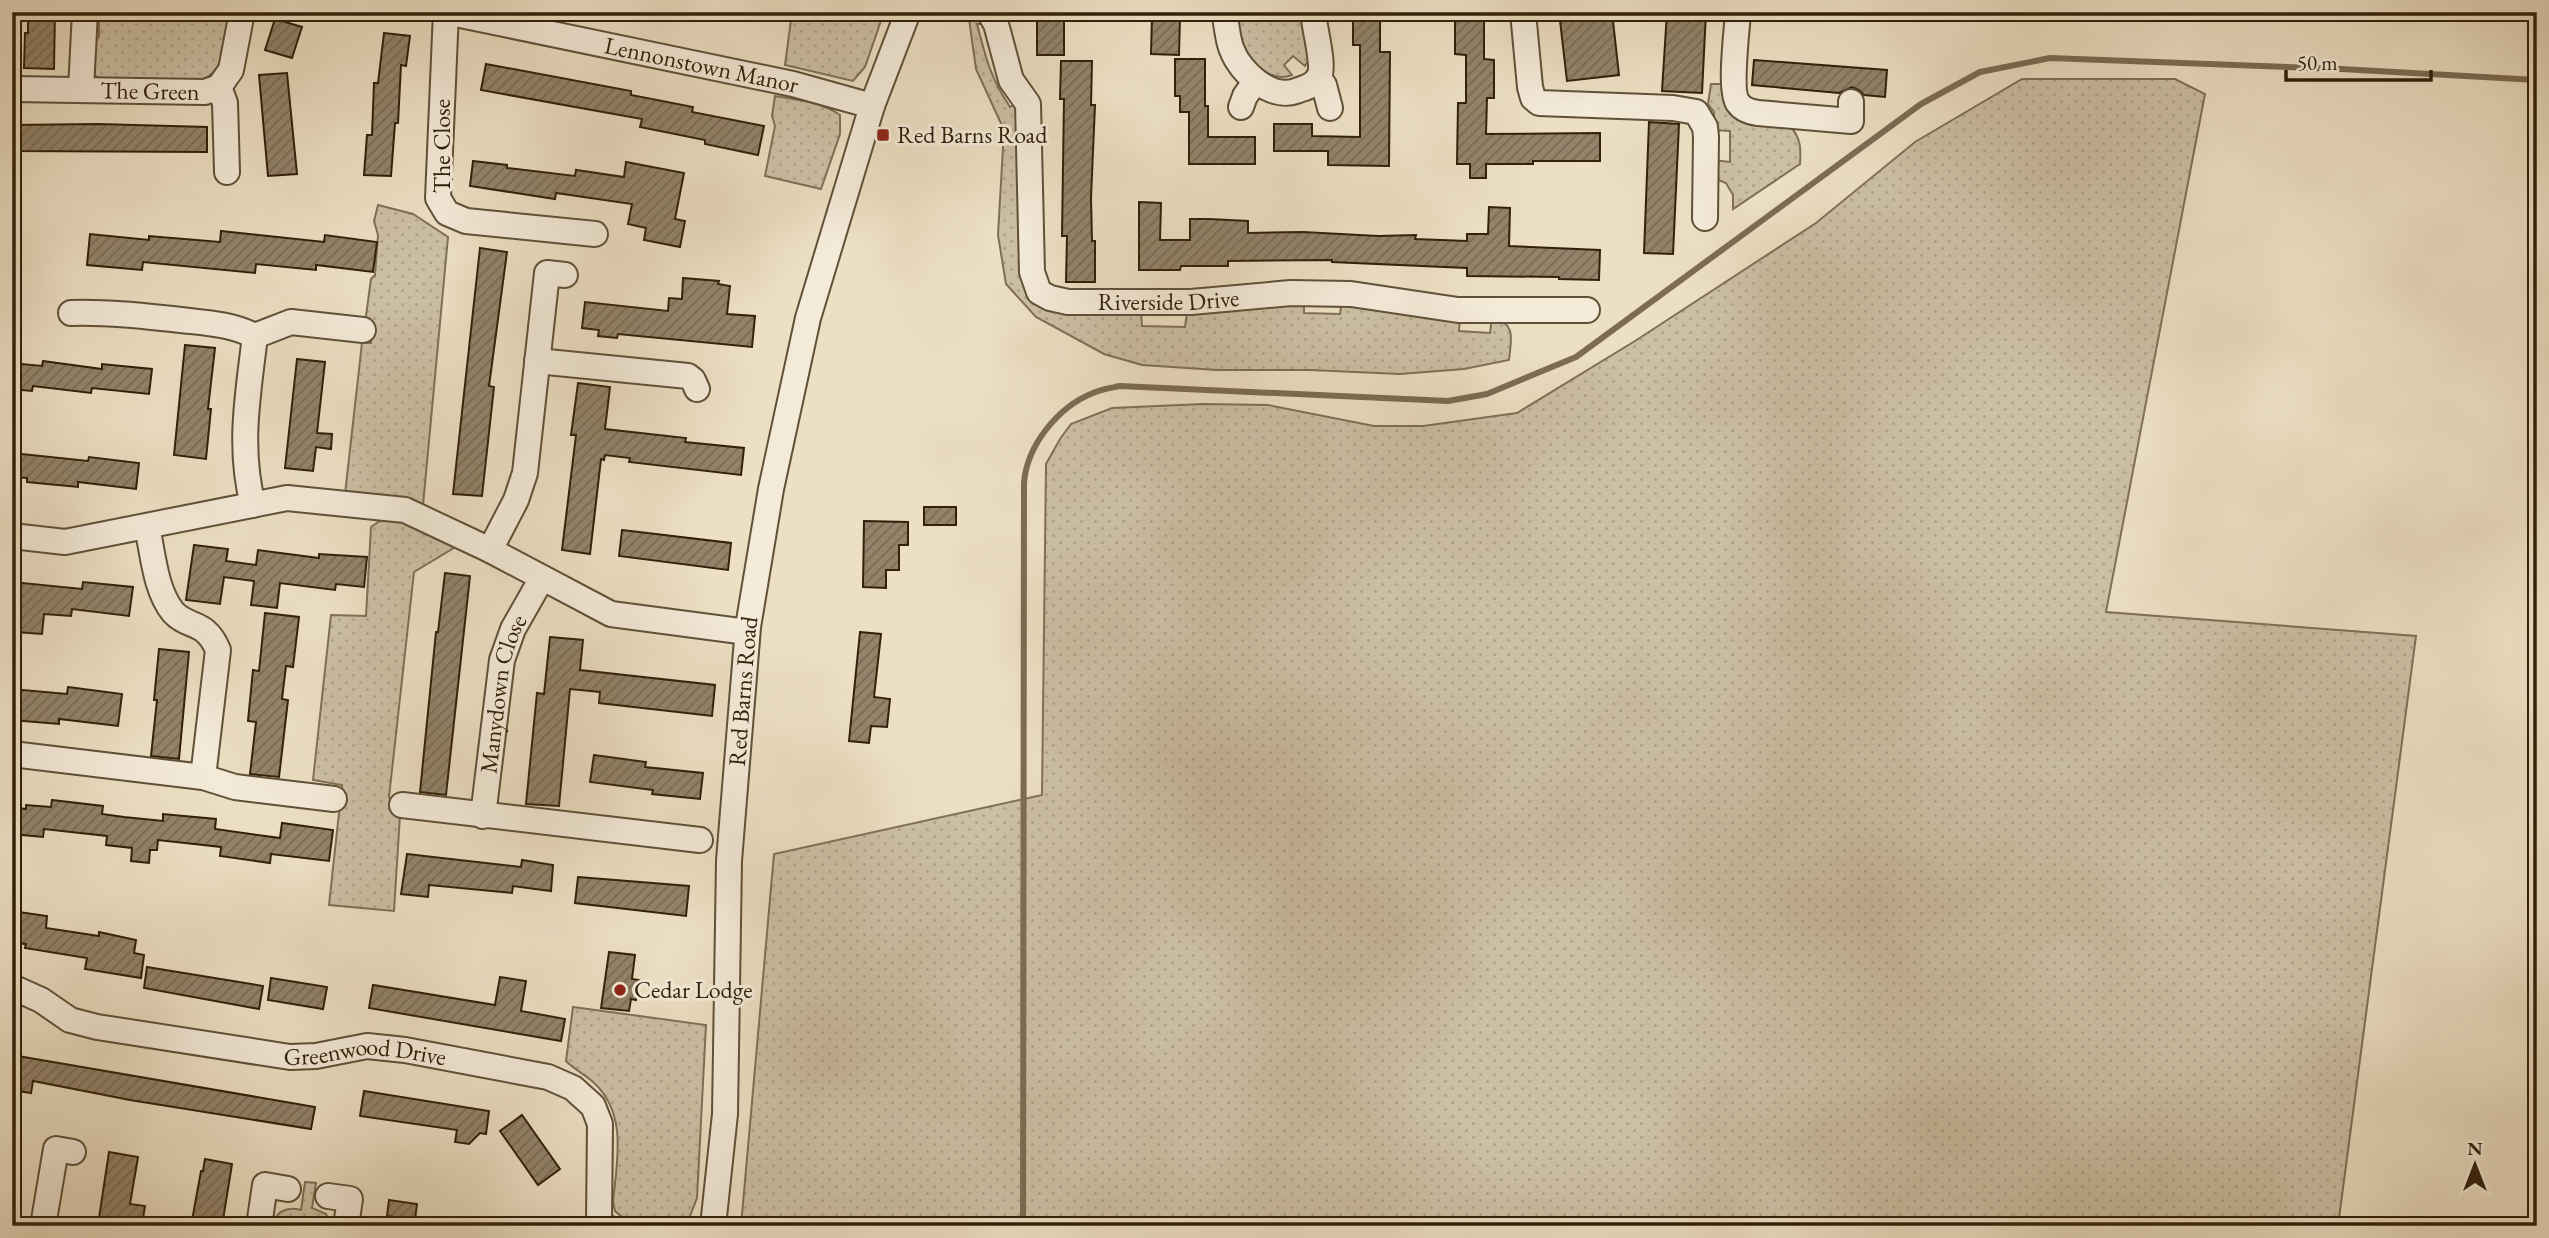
<svg xmlns="http://www.w3.org/2000/svg" width="2549" height="1238" font-family="'EB Garamond',serif">
<defs>
<pattern id="grass-dots" width="8" height="8" patternUnits="userSpaceOnUse" patternTransform="scale(1.75)"><rect width="8" height="8" fill="#ccbfa4"/><path d="M2 2h.1M6 6h.1" fill="none" stroke="#b0a48c" stroke-width="1.8" stroke-linecap="round"/></pattern>
<pattern id="building-hatch" width="6" height="6" patternUnits="userSpaceOnUse" patternTransform="scale(1.75)"><rect width="6" height="6" fill="#92836a"/><path d="M-1 1l2-2M0 6l6-6M5 7l2-2" fill="none" stroke="#786b55"/></pattern>
</defs>
<rect width="100%" height="100%" fill="#ecdfc3"/>
<filter id="stains"><feTurbulence type="fractalNoise" baseFrequency=".00286" numOctaves="4"/><feColorMatrix values="0 0 0 0 .2 0 0 0 0 .09 0 0 0 0 .02 0 0 0 .5 -.17"/></filter>
<radialGradient id="worn" r=".72"><stop offset=".6" stop-color="#630" stop-opacity="0"/><stop offset="1" stop-color="#630" stop-opacity=".3"/></radialGradient>
<g fill="url(#grass-dots)" stroke="#7e7057" stroke-width="2">
<path d="M99 12H232C227 35 226 72 201 80L98 78 92 73 91 45 99 37Z"/>
<path d="M792 12H884L865 67 853 81 785 65Z"/>
<path d="M968 12H973L985 20 987 24H977C986 58 990 77 1010 107L1018 103 1032 296 1141 312 1142 326 1185 327 1187 313 1304 297V313L1340 314 1342 299 1460 317 1459 331 1490 333 1492 317C1517 324 1511 339 1509 360L1464 369 1400 374 1310 370H1217L1142 365 1104 354 1036 317 1006 284 998 235 1004 130 976 69Z"/>
<path d="M1234 12H1304L1309 59 1305 66 1293 56 1284 65 1292 75C1272 83 1251 64 1242 46 1237 37 1236 22 1234 12Z"/>
<path d="M2022 79H2175L2205 94 2106 612 2416 636 2338 1226H741L774 854 1042 795 1046 464 1060 439 1071 424 1112 408 1203 404 1268 405 1374 426H1423L1517 413 1635 341 1816 223 1915 142Z"/>
<path d="M1711 84H1725L1791 127C1801 139 1801 149 1800 164L1733 209V195L1726 183 1718 180 1713 170 1712 160 1730 162V131L1714 130V112L1708 104Z"/>
<path d="M775 96C798 100 820 101 840 115V134L821 189 765 176 775 126 772 116Z"/>
<path d="M378 205 413 214 448 237 423 505 345 494 362 343H371L372 324 365 323 371 279 375 275 378 235 374 221Z"/>
<path d="M384 518 410 522 457 546 414 572 389 797 400 815 394 911 329 905 342 785 313 780 331 615 366 616 371 527Z"/>
<path d="M573 1007 706 1025 697 1198 690 1216 680 1224C659 1228 631 1228 615 1211L613 1202C617 1161 628 1113 593 1082 584 1074 574 1069 566 1061Z"/>
<path d="M305 1182 316 1183 312 1208 326 1214 332 1226H268L269 1218 274 1220C280 1209 289 1207 301 1210Z"/>
</g>
<g fill="none" stroke-linecap="round" stroke-linejoin="round">
<path stroke="#7b6c53" stroke-width="6" d="M1023 1226 1024 483C1027 445 1058 407 1093 393 1102 389 1111 388 1120 386L1448 401 1487 394 1576 357 1921 104 1980 72 2050 58 2341 69 2537 80"/>
</g>
<g fill="url(#building-hatch)" stroke="#31200a" stroke-width="2">
<path d="M28 12H55L54 69 24 68 25 33H28Z"/>
<path d="M1037 12H1057V16H1064V55H1037Z"/>
<path d="M1353 12H1380V52H1390L1389 166 1328 165V151H1274V124H1312V136L1360 137V45H1353Z"/>
<path d="M1559 12H1612L1619 75 1567 81Z"/>
<path d="M1667 12H1706L1702 93 1662 91Z"/>
<path d="M1152 16 1180 17 1179 55 1151 54Z"/>
<path d="M1455 16H1484V59L1494 60V98H1487L1486 134 1600 133V161H1533V164H1486V178H1470V164H1457L1458 103H1466V55L1455 54Z"/>
<path d="M275 19 302 27 292 58 265 50Z"/>
<path d="M384 33 410 36 406 66 401 65 398 123H395L391 176 364 175 367 135H372L374 83H378Z"/>
<path d="M1175 59H1205V106H1208V137H1255V164H1189V112H1180V96H1175Z"/>
<path d="M1754 60 1887 70 1885 97 1864 95 1859 90 1852 87 1839 93 1752 85Z"/>
<path d="M1061 61H1092L1091 105H1095L1091 198 1092 241H1095V282H1066L1067 236H1062L1064 99H1060Z"/>
<path d="M486 64 631 91V95L693 107 692 112 764 126 758 155 705 144V140L640 127 642 119 481 90Z"/>
<path d="M287 73 297 174 268 176 259 75Z"/>
<path d="M1649 122 1679 124 1673 254 1644 253Z"/>
<path d="M98 124 207 127V152L12 151V125Z"/>
<path d="M473 161 507 165V168L575 176 576 170 624 177 626 162 684 173 675 219 685 221 680 247 644 240 646 228 628 224 632 204 556 193 555 199 470 186Z"/>
<path d="M1139 202 1161 203 1160 240H1190V219H1209L1248 221V233L1303 232 1378 236 1416 235 1415 239 1467 241V234H1488L1489 207 1510 208 1509 246 1600 250 1599 280 1559 279V277L1467 276V268L1332 262V260L1228 261V266H1181L1180 270H1139Z"/>
<path d="M221 231 324 242 325 235 377 242 373 272 316 265V270L256 264 255 273 143 262 142 270 87 265 90 234 149 240V236L220 242Z"/>
<path d="M480 248 507 252 489 386 494 387 482 496 453 494Z"/>
<path d="M683 278 719 281 718 284 730 286 727 314 755 316 752 347 618 334 617 338 598 336 599 330 582 328 585 302 668 311 669 298 682 299Z"/>
<path d="M185 345 215 348 208 409H211L206 459 174 455Z"/>
<path d="M297 359 325 362 317 433 332 434 331 449 316 447 313 471 285 468Z"/>
<path d="M43 361 102 369V364L152 369 149 394 92 388 91 393 33 386 32 391 12 389V363L42 366Z"/>
<path d="M578 383 610 387 605 429 686 438 685 442 744 448 741 475 629 462 630 458 605 455 604 460 601 459 590 554 562 550 576 435H571Z"/>
<path d="M12 453 88 461 89 457 139 463 136 489 78 482V487L27 482V478L12 477Z"/>
<rect x="924" y="507" width="32" height="18"/>
<path d="M864 521 908 522V545H899V570H886V588L863 587Z"/>
<path d="M622 530 731 543 728 570 619 556Z"/>
<path d="M194 545 228 549 226 561 256 565 258 550 319 558V554L367 557 364 587 336 584 335 590 280 583 277 608 251 605 254 581 224 577 220 604 186 600Z"/>
<path d="M445 573 470 576 446 795 420 792 436 632H438Z"/>
<path d="M12 582 82 589 83 582 133 587 129 616 72 609 71 616 44 614 42 634 16 632 18 610 12 609Z"/>
<path d="M265 613 299 617 293 667 286 666 282 699 288 700 279 777 250 774 256 722 248 721 253 670 259 671Z"/>
<path d="M860 632 881 634 874 697 890 699 887 727 871 726 869 743 849 741Z"/>
<path d="M550 637 583 640 580 670 715 685 712 716 599 703 600 692 570 689 559 806 526 804 537 693 544 694Z"/>
<path d="M159 649 189 652 179 759 151 756 157 700H154Z"/>
<path d="M68 687 122 694 118 726 59 719V724L12 720V689L67 694Z"/>
<path d="M594 755 646 762 645 767 703 773 700 799 652 794 653 790 590 782Z"/>
<path d="M52 800 103 806 102 814 124 817 163 821V814L216 819 215 829 280 838 282 823 333 830 329 861 271 854 270 863 220 856 221 847 158 840 157 850H150L149 863 131 861 132 848 106 845 107 836 44 829 43 837 12 834V807L26 809V805L51 807Z"/>
<path d="M407 854 521 867 522 860 553 865 551 891 513 886 512 893 429 885 428 897 401 894Z"/>
<path d="M578 877 689 886 686 916 575 903Z"/>
<path d="M12 911 47 916 46 928 99 936V932L136 940 134 953 144 955 141 978 85 969 87 958 25 948 26 944 12 943Z"/>
<path d="M609 952 635 955 632 979 639 980 636 1000 631 999 629 1011 601 1008Z"/>
<path d="M147 967 263 986 259 1009 144 988Z"/>
<path d="M500 977 526 981 521 1011 565 1019 561 1041 369 1008 373 985 495 1005Z"/>
<path d="M271 978 327 987 323 1009 268 1000Z"/>
<path d="M12 1055 315 1107 311 1129 130 1100 33 1081 31 1093 12 1090Z"/>
<path d="M364 1091 489 1111 486 1134 480 1133 469 1144 455 1142 457 1130 360 1116Z"/>
<path d="M522 1115 560 1169 538 1185 500 1131Z"/>
<path d="M109 1152 138 1157 130 1204 145 1206 142 1225 99 1218Z"/>
<path d="M205 1159 232 1164 222 1226H191L201 1171H203Z"/>
<path d="M389 1200 417 1204 415 1220 387 1216Z"/>
</g>
<g fill="none" stroke-linecap="round" stroke-linejoin="round">
<g stroke="#605038" stroke-width="28">
<g id="minor">
<path id="s1" d="M446 12 793 84 872 106"/>
<path d="M446 12 438 198 447 213 466 221 595 234"/>
<path id="s2" d="M989 12 996 24 1011 80 1028 104 1032 272 1039 292 1050 298 1068 302H1191L1291 293 1351 294 1458 310H1587"/>
<path d="M1224 12C1227 24 1227 39 1232 50 1240 72 1271 100 1296 91 1304 88 1314 86 1319 77 1325 66 1314 27 1313 12"/>
<path d="M1523 12 1530 87 1533 98 1539 103 1673 108 1696 112 1705 127 1706 137 1705 218"/>
<path d="M1738 12C1737 30 1729 91 1738 103 1743 110 1750 112 1758 113L1851 121V102"/>
<path d="M1318 78 1324 85 1330 108"/>
<path d="M219 87 225 103 227 172"/>
<path id="s3" d="M12 89 205 92 219 87 231 70 242 12"/>
<path d="M81 89 85 12"/>
<path d="M1241 107 1245 96 1255 82"/>
<path d="M71 313C108 312 144 316 181 320 208 323 231 324 255 336"/>
<path d="M537 361 688 376 693 380 697 389"/>
<path d="M253 505C238 447 248 395 255 336L291 322 363 330"/>
<path d="M147 527C153 553 155 590 173 612 188 629 205 619 218 650L203 777"/>
<path d="M12 536 65 542 287 498 405 510 490 550 611 614 747 632"/>
<path d="M490 550 516 500 525 473 547 273 565 275"/>
<path d="M12 754 203 777 235 787 334 799"/>
<path d="M402 805 700 840"/>
<path id="s4" d="M483 816 502 660 513 629 542 578"/>
<path id="s5" d="M12 987 41 1000 70 1020 97 1027 290 1057 316 1056 367 1046 405 1050 548 1077 573 1088 593 1106 600 1124 599 1221 605 1226"/>
<path d="M328 1196 350 1199 346 1226"/>
<path d="M43 1226 56 1149 73 1152"/>
<path d="M259 1226 265 1185 288 1189"/>
<path id="s6" d="M713 1226 725 1114 729 861 748 627 771 489 808 318 872 106 908 12"/>
</g>
</g>
<use href="#minor" stroke="#f3ead8" stroke-width="24"/>
</g>
<g fill="#8f2418" stroke="#f3ead8" stroke-width="2.5">
<rect x="876" y="128" width="14" height="14" rx="3.5"/>
<circle cx="620" cy="990" r="7"/>
</g>
<g text-anchor="middle" stroke-width="6" stroke-linejoin="round" paint-order="stroke">
<g font-size="24" fill="#31200a" stroke="#f3ead8">
<text dy="8" stroke="none"><textPath href="#s1" startOffset="261">Lennonstown Manor</textPath></text>
<text dy="8" stroke="none"><textPath href="#s3" startOffset="138">The Green</textPath></text>
<text transform="translate(442 146) rotate(-90)" y="8">The Close</text>
<text dy="8" stroke="none"><textPath href="#s2" startOffset="422">Riverside Drive</textPath></text>
<text dy="8" stroke="none"><textPath href="#s6" startOffset="536">Red Barns Road</textPath></text>
<text dy="8" stroke="none"><textPath href="#s4" startOffset="124">Manydown Close</textPath></text>
<text dy="8" stroke="none"><textPath href="#s5" startOffset="366">Greenwood Drive</textPath></text>
</g>
<g font-size="24" fill="#31200a" stroke="#f3ead8" text-anchor="start">
<text x="897" y="143">Red Barns Road</text>
<text x="634" y="998">Cedar Lodge</text>
</g>
</g>
<rect width="2549" height="1238" fill="none" stroke="#ecdfc3" stroke-width="42"/>
<rect x="14" y="14" width="2521" height="1210" fill="none" stroke="#31200a" stroke-width="3.5"/>
<rect x="21" y="21" width="2507" height="1196" fill="none" stroke="#31200a" stroke-width="2"/>
<g transform="translate(2475 1165)" stroke="#f3ead8" stroke-width="5" paint-order="stroke">
<path d="M0-5L12 26L0 18L-12 26Z" fill="#31200a"/>
<text y="-10" font-size="19" font-weight="bold" text-anchor="middle" fill="#31200a">N</text>
</g>
<path d="M2286 70v10h145v-10" fill="none" stroke="#31200a" stroke-width="3.5"/>
<text x="2297" y="70" font-size="21" fill="#31200a" stroke="#f3ead8" stroke-width="5" paint-order="stroke">50 m</text>
<rect width="100%" height="100%" filter="url(#stains)"/>
<rect width="100%" height="100%" fill="url(#worn)"/>
</svg>
